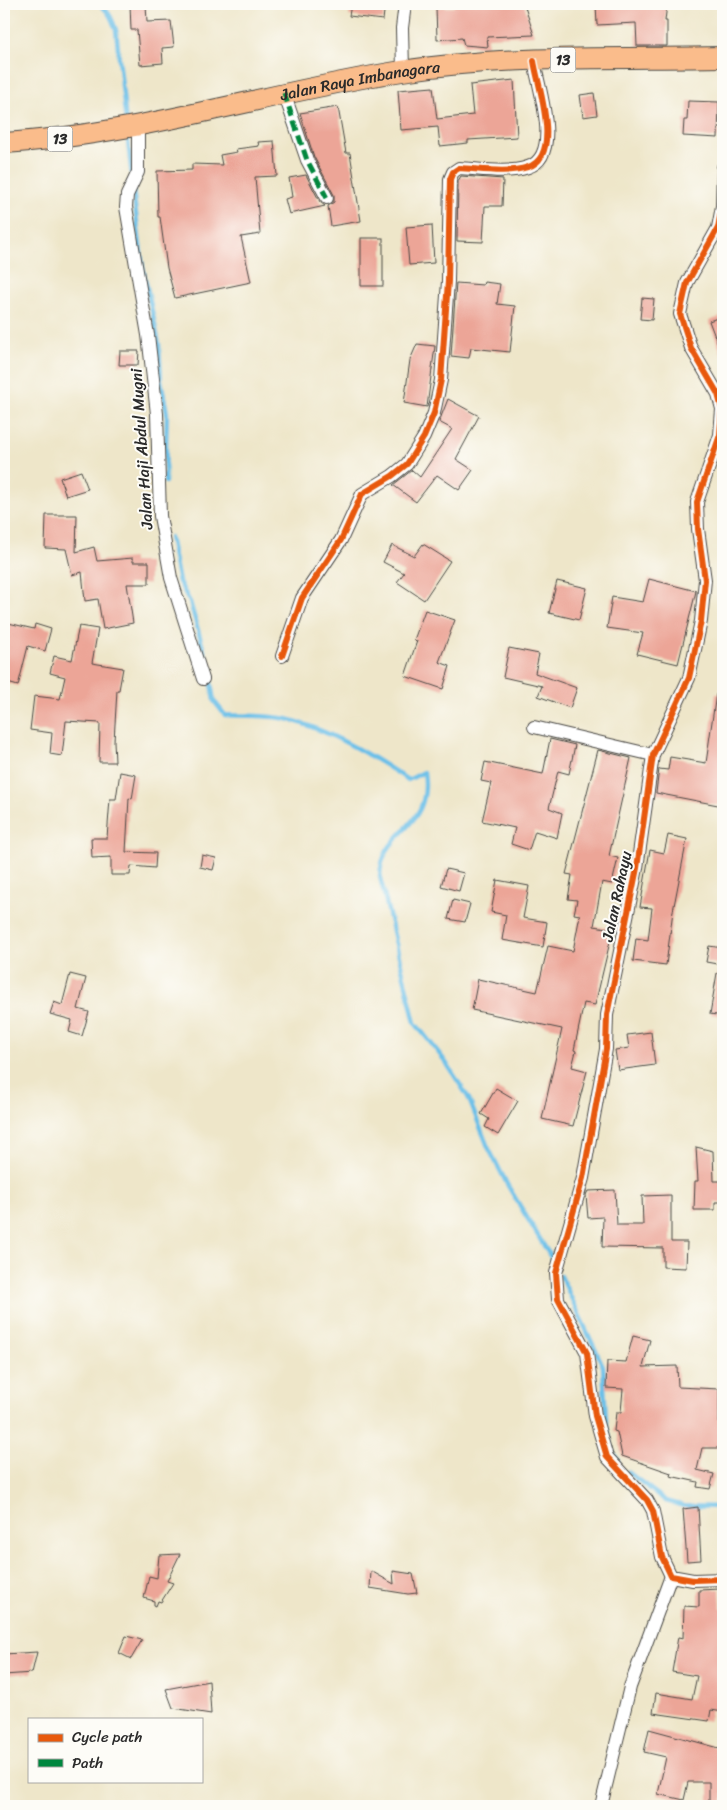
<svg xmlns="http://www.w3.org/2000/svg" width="727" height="1810" font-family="Sriracha,sans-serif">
<rect width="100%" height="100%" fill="#fdfcf7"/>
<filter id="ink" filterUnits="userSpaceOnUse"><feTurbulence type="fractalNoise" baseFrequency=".02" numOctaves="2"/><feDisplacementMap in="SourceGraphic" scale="10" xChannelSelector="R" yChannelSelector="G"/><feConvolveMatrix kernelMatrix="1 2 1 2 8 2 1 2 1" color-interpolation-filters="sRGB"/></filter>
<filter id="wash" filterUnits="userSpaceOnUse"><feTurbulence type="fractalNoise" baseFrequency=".0096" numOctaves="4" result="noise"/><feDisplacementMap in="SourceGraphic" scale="20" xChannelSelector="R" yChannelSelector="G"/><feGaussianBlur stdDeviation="1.12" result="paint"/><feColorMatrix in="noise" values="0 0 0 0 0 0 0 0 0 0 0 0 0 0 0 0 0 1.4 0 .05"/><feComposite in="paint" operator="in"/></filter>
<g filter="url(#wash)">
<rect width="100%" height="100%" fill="#eee6c9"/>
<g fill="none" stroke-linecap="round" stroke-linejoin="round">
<g stroke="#6cc0e8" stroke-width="4.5">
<path d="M98 4C109 10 112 19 116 30L126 123"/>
<path d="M127 133 132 177"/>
<path d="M133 190 143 269 159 344 161 380 167 413 165 482"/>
<path d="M170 537 179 582 190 602 208 665 214 701 225 715C246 716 267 715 287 719 327 729 374 757 408 780L424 772C433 831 381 828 380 877L415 1023 445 1061 468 1097 488 1147 508 1186 555 1264"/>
<path d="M561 1276 603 1366 606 1420 612 1451 618 1461"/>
<path d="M628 1472 666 1501 684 1506 723 1507"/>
</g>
</g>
<g id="blocks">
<g fill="#eca597">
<path d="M130 4H146L147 22 171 21 174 47 162 48 163 63 140 65 137 30H131Z"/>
<path d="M351 4H385L383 20 349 16Z"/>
<path d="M454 4H524L534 35 487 37 488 47 464 45 462 38 437 40 436 7H454Z"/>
<path d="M596 4H667L665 21H667V46H637L636 23 597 25Z"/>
<path d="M514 80 517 137 468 140V143L440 146 438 127 401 130 398 90 433 87 437 119 473 115 470 85Z"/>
<path d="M594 93 597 115 583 117 580 95Z"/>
<path d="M688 101 719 102 718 138 683 136 684 120H687Z"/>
<path d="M338 107 346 153H350L361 221 331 226 328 206 334 202V195L314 157 300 113Z"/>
<path d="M274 141 277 176 255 177 260 234 241 237 251 282 175 298 167 268 160 217H158L157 171 192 170V164L222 165 220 155 237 152 236 149 259 146 258 142Z"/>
<path d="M306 175 320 202 325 206 289 214 285 199 292 197 289 178Z"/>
<path d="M461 176 503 179 502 206H485L483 242 457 241 458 181Z"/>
<path d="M432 225 434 263 409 265 406 227Z"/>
<rect x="361" y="238" width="22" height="48"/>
<path d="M484 282 500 284 497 304 515 306 510 352 471 348 469 358 451 356 456 283 483 285Z"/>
<path d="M642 298 654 299 652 320 640 319Z"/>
<path d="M723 316V355H722L709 321Z"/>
<path d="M417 344 435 346 427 407 404 403 410 360Z"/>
<path d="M120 351H139L138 365H119Z"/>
<path d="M448 399 479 416 456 459 473 470 459 490 437 475 416 502 393 485 412 470 420 477 452 429 439 422Z"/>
<path d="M81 471 88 489 66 496 60 478Z"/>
<path d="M46 515H77L76 552 94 547 97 561 133 558V562H149V584H127L133 623 103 629 98 599 85 601 82 572 72 575 66 549 45 548Z"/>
<path d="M423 544 450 561 424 600 397 582 404 573 383 562 392 545 414 556Z"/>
<path d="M649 579 696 591 678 664 637 654 643 633 607 628 612 597 643 602Z"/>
<path d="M557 581 587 588 579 620 549 613Z"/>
<path d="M425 610 455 620 439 662 450 666 443 689 405 676 417 641 414 640Z"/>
<path d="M4 622 34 629 35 624 51 629 45 651 28 646 18 686 4 682Z"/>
<path d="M79 626 98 629 92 663 123 668 119 690H117L114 741 115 762H99L100 723 66 721 62 756 50 754 52 733 30 730 34 696 60 699 65 677 50 673 54 656 72 660Z"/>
<path d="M509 648 539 654 535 673 577 688 570 708 538 696 542 686 503 677Z"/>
<path d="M716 694H723V806L656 793 659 769 668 770 670 757 706 763Z"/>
<path d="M550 739 575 745 569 774 558 771 549 808 562 813 557 838 535 831 529 850 511 844 515 828 482 821 491 783 481 781 485 762 543 774Z"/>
<path d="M598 750 631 758 609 856 618 858 612 884 602 882 594 926 613 929 595 1005 584 1003 574 1050 576 1051 572 1067 587 1071 573 1126 542 1119 562 1029 472 1010 478 979 537 992 548 946 573 951 580 915 574 914 577 900 568 899 572 875 566 874Z"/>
<path d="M120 772 136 775 132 799 129 798 126 852 156 853 155 868 131 866 130 875H111V857L92 858 91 838H107L110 799H116Z"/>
<path d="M668 835 687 839 673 911 666 965 633 961 636 938 648 940 652 908 640 907 650 850 664 853Z"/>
<path d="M202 855 216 858 213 870 200 867Z"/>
<path d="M446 869 464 873 459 891 441 886Z"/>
<path d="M497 880 529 886 523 918 547 922 543 947 502 940 506 915 491 912Z"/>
<path d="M453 900 470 904 465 922 448 919Z"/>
<path d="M709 946 723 948V965L706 962Z"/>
<path d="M717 973H723V1016L710 1014Z"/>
<path d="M70 974 86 978 78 1009 89 1012 82 1036 69 1032 72 1020 50 1014 54 1002 62 1005Z"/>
<path d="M651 1032 655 1065 618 1070 615 1050 629 1048 627 1035Z"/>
<path d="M496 1088 518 1101 498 1135 485 1127 489 1119 481 1114Z"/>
<path d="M696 1147 713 1151 714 1181H723V1202H715V1210H694L695 1181H698Z"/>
<path d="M615 1190 617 1225H643L642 1196 671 1195V1242H687L686 1268 663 1267V1248L602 1247 603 1217 588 1218 586 1195 588 1191Z"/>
<path d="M633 1336 650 1340 643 1367 677 1366 678 1387 719 1389V1448H702L697 1470 714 1474 710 1489 697 1487 698 1482 670 1476 671 1473 622 1456 617 1432 614 1431 616 1412H621L623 1389 606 1388 607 1361 626 1362Z"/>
<path d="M698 1507 701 1560 687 1561 683 1509Z"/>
<path d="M180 1554 167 1581 173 1583 161 1602 158 1601 156 1606 154 1605V1601L144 1598 149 1576 157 1578 159 1555Z"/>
<path d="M371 1571 394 1584 393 1571 413 1574 417 1593 408 1594 370 1588Z"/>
<path d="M720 1589 721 1609H723V1712L711 1710 709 1721 653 1713 656 1693 692 1699 697 1676 672 1672 678 1637 683 1638 684 1606 699 1607V1590Z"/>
<path d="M126 1636 142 1640 131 1659 119 1653Z"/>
<path d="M37 1652 32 1673 4 1675V1654Z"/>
<path d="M209 1681 211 1714 173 1708 166 1689Z"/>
<path d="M649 1729 723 1749V1806H709V1782H688L684 1800 658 1794 666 1757 644 1752Z"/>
</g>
</g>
</g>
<g filter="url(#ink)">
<use href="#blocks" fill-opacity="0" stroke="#484743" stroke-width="1"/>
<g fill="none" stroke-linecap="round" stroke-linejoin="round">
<g stroke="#484743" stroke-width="14">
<g id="minor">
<path d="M403 71 402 28 405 4"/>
<path d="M284 93 307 160 327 198"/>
<path d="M138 125V172L127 195 126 207 148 335 157 414 160 516 171 578 203 679"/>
<path d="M723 167 722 206 718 228 687 283 680 314 691 348 718 394 722 409 720 435 697 502 698 529 705 580 701 621 689 678 653 755 637 868 607 1015 606 1049 583 1178 556 1273 558 1299 587 1353 595 1416 607 1457 647 1500 653 1511 662 1557 671 1576 693 1580 723 1579"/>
<path d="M282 656 302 598 341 540 362 494 392 476 407 464 424 437 434 413 441 380 448 281 450 179 453 172 459 168C481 169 507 174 528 167 563 156 538 87 534 61"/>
<path d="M534 727 653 755"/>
<path d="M601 1806 630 1687 671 1576"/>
</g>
</g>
<g stroke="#484743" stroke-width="22">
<g id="trunk">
<path id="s1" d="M4 143C138 135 269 92 402 71 507 55 617 59 723 57"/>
</g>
</g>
<use href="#minor" stroke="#fff" stroke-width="12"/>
<use href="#trunk" stroke="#fabc8b" stroke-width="20"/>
<path stroke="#00873e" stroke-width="5" stroke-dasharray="10 5" stroke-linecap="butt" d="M284 93 307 160 327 198"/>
<g stroke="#fdfcf7" stroke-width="9">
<g id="cycleway">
<path d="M723 167 722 206 718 228 687 283 680 314 691 348 718 394 722 409 720 435 697 502 698 529 705 580 701 621 689 678 653 755 637 868 607 1015 606 1049 583 1178 556 1273 558 1299 587 1353 595 1416 607 1457 647 1500 653 1511 662 1557 671 1576 693 1580 723 1579"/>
<path d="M282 656 302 598 341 540 362 494 392 476 407 464 424 437 434 413 441 380 448 281 450 179 453 172 459 168C481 169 507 174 528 167 563 156 538 87 534 61"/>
</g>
</g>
<use href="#cycleway" stroke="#e8590c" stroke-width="6"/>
</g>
</g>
<g text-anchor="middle" stroke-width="4" stroke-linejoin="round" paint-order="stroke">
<g fill="#fdfcf7" stroke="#6a6a68" stroke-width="1">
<rect x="550.5" y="47.5" width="25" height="25" rx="4"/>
<rect x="47.5" y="126.5" width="25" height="25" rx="4"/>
</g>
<g font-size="15" font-weight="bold" fill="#2b2b2b">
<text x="563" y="65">13</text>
<text x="60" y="144">13</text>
</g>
<g font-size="16" fill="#2b2b2b" stroke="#fdfcf7">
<text dy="6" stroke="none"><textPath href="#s1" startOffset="362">Jalan Raya Imbanagara</textPath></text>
<text transform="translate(141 449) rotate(-94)" y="6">Jalan Haji Abdul Mugni</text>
<text transform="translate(616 896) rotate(-78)" y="6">Jalan Rahayu</text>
</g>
</g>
<rect width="727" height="1810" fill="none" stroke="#fdfcf7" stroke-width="20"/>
<rect x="28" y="1718" width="175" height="65" fill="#fdfcf7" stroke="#a9a8a5"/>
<rect x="38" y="1734" width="25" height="8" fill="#e8590c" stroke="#a9a8a5"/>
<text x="72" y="1742" font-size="15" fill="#2b2b2b">Cycle path</text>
<rect x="38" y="1759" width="25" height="8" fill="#00873e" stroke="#a9a8a5"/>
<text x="72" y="1768" font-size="15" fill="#2b2b2b">Path</text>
</svg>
